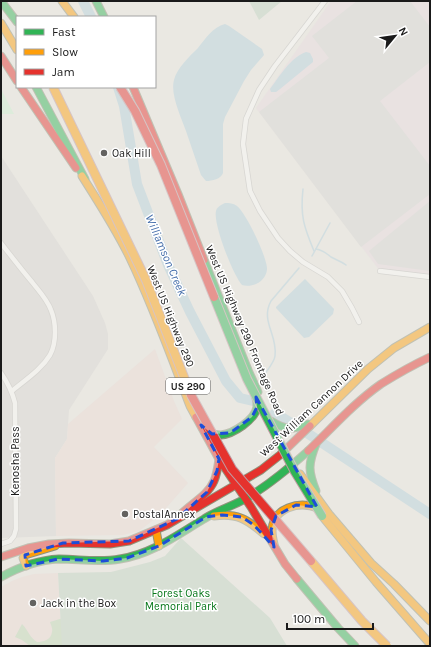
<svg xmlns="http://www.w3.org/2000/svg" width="431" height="647" font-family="Karla,sans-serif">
<rect width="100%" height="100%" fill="#eae8e2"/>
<path fill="#d9d7d4" d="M1 156 93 296 105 323 108 334V349L69 410 67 439 55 458 56 536 1 538Z"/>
<g fill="#eddbd6">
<path d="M155 349 174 401 182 419 154 447 188 483 160 515 139 531 123 535 56 536 55 458 67 439 68 424Z"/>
<path d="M58 573 62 646H1V587L12 581 22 577 34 574Z"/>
</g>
<path fill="#e8dbe1" d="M331 1H430V277L380 271 256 108Z"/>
<path fill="#c0d9b7" d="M63 618 78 646H30L22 640 15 637 22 624C28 630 30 638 37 642 43 642 51 640 52 632 53 629 51 625 50 622Z"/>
<g fill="#c1d5c3">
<path d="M249 1H282L259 20Z"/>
<path d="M181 538 270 618 287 646H62L58 573 111 572 150 562 165 556Z"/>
</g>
<path fill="#cff2d2" d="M1 89 14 114H1Z"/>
<g fill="#d8d7d4">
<path d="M357 1H410L430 27V62L380 101 430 166V194L361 247 259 112 329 58 312 36Z"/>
<path d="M430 201V271L378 264 369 251Z"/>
</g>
<g fill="#b5d2de">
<path d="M225 24 229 26 262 49 264 55 251 70 244 81 225 117 223 124V173C221 179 212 181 206 181L201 175C196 160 191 146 186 131 181 117 170 94 174 80 177 68 189 57 198 48 205 39 213 27 225 24Z"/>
<path d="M306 52 310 53 313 59V62L280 89 276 92H271L270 89C280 76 290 58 306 52Z"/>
<path d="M225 203C229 203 233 203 237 206 246 213 267 257 267 269 266 282 252 288 242 285 233 275 213 224 216 211 217 207 221 205 225 203Z"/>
<path d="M305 279 334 309 333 314 309 337 304 338 276 308V307Z"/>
</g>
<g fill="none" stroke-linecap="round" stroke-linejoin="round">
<g stroke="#b5d2de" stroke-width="1.5">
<path d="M303 189C300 216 304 227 314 251"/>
<path d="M316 249C323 250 326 253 331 257 336 260 341 261 346 265"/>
<path d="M312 256 330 223"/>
<path d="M258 386C261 376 274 365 275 356 278 335 260 321 271 301L299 268"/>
</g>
<g stroke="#b5d2de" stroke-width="10">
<path d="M83 1 91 17"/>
<path d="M118 87 124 106 137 184 168 265 190 312 226 381 240 398 253 401"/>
<path d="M275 413 304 431 430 514"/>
</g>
<g stroke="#c2c1be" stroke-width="6">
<g id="street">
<path d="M325 1 275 66 259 90 246 119 243 144 250 191 260 211 278 238 290 251 303 262 328 277 342 291 352 308 359 322"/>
<path d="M1 243C11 256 21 269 32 282 38 290 47 299 51 310 56 322 57 342 50 355 41 370 25 380 12 391"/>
<path d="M380 271 430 277"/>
<path d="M1 373C8 383 12 391 15 403L16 529 14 536 10 541 1 544"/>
</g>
</g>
<g stroke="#8f937b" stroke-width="9">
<g id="fast">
<path d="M1 1 17 22"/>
<path d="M96 1 104 17"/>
<path d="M36 87 85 179"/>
<path d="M204 260 248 370 258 392"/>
<path d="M271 421C285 430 292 430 308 424"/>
<path d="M209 432C213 434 216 435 221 435 233 434 255 420 257 407 257 404 257 401 256 398"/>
<path d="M316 444C308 464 308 471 316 491"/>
<path d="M1 577C19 567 38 560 59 559 79 559 99 563 120 559 152 554 177 535 204 519 216 511 230 507 243 500 267 487 288 469 308 451"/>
<path d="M297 579 338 628 355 646"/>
</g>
</g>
<g stroke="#8f937b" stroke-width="9">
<g id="slow">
<path d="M62 1 74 17"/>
<path d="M1 23 17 50"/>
<path d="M82 176C99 203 116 229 130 258 153 306 171 356 190 406L196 417"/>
<path d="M310 426 368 369 394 348 430 327"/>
<path d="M300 474 329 514 371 563 394 584 430 621"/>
<path d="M214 516C237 513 247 519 264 534"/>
<path d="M322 516 376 582 430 644"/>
<path d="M156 530 159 546"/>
<path d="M274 544C273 540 272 536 272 531 273 507 299 501 318 508"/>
<path d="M26 566 23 558 25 555 55 546"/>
</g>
</g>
<g stroke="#8f937b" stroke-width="9">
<g id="jam">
<path d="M1 56 17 81"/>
<path d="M21 87 76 168"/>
<path d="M133 87 178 194 204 260"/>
<path d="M196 417 219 459 251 507 285 564 297 579"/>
<path d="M308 451C332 428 354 403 381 384 397 374 413 365 430 357"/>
<path d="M181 514C192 503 208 495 214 481 217 474 218 466 219 459"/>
<path d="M1 557 28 548 49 544 69 543 110 544 129 541 167 525 261 470 280 455 310 426"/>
</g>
</g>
<use href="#street" stroke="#fcfcfb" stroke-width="4.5"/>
<use href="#fast" stroke="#30b455" stroke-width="7"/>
<use href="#slow" stroke="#ff9f0a" stroke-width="7"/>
<use href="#jam" stroke="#e5322d" stroke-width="7"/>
<g stroke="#bf9aa1" stroke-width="10" stroke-linecap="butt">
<path id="fast-bridge" d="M214 297 247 379 295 472 322 516"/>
</g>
<g stroke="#bf9aa1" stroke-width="10" stroke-linecap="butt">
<g id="slow-bridge">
<path d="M53 87 146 280 191 395"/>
<path d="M311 561 362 621 387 646"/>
</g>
</g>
<g stroke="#bf9aa1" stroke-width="10" stroke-linecap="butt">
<g id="jam-bridge">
<path d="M120 87 135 111 161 165 214 297"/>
<path d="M191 395 232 469 311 561"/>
</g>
</g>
<use href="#fast-bridge" stroke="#30b455" stroke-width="8"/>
<use href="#slow-bridge" stroke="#ff9f0a" stroke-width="8"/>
<use href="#jam-bridge" stroke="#e5322d" stroke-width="8"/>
</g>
<path d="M0 0H431V647H0ZM256 397 317 507 296 505 276 516 271 530 274 547 254 525 242 517 222 515 206 517 159 546 127 558 103 561 58 559 26 566 25 555 63 543 129 541 177 519 207 492 217 471 219 459 201 425 212 434 230 433 252 417 257 407Z" fill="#eae8e2" fill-opacity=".55" fill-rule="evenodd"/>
<path fill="none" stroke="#1d4ed8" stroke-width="3" stroke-dasharray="8 5" stroke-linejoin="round" d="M256 397 317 507 296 505 276 516 271 530 274 547 254 525 242 517 222 515 206 517 159 546 127 558 103 561 58 559 26 566 25 555 63 543 129 541 177 519 207 492 217 471 219 459 201 425 212 434 230 433 252 417 257 407Z"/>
<g fill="#636260" stroke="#fff" stroke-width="1.5">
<circle cx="104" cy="153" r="4"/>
<circle cx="125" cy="514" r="4"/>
<circle cx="33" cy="603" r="4"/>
</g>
<g text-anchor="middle" stroke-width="3" stroke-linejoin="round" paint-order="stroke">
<rect fill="#fff" stroke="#5f5f5f" stroke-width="1" x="166" y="378" width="44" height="16" rx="3"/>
<g font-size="10" font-weight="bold" fill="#1a1a1a">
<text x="188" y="390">US 290</text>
</g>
<g font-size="11" fill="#1a1a1a" stroke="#fff" text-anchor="start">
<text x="112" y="157">Oak Hill</text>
<text x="133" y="518">PostalAnnex</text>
<text x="41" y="607">Jack in the Box</text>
</g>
<g font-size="11" fill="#1a1a1a" stroke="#fff">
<text transform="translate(171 316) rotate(68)" y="4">West US Highway 290</text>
<text transform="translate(245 330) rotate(67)" y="4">West US Highway 290 Frontage Road</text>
<text transform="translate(311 408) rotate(-43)" y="4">West William Cannon Drive</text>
<text transform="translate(15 461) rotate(-90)" y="4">Kenosha Pass</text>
</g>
<g font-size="11" fill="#09781c" stroke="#fff">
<text x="181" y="597">Forest Oaks<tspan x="181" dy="13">Memorial Park</tspan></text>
</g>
<g font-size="12" font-style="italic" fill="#466fab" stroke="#fff">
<text transform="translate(166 255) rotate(67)" y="4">Williamson Creek</text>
</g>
</g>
<rect width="431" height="647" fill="none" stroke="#1a1a1a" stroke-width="4"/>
<rect x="16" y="16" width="140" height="72" fill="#ffffff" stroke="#a3a3a3"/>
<rect x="24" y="29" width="20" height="6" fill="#30b455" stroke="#a3a3a3"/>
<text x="52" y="36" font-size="12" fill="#1a1a1a">Fast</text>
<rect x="24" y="49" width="20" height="6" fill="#ff9f0a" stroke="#a3a3a3"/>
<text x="52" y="56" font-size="12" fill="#1a1a1a">Slow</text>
<rect x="24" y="69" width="20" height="6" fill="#e5322d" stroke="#a3a3a3"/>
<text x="52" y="76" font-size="12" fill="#1a1a1a">Jam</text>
<g transform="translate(395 36) rotate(61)" stroke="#ffffff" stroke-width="3" paint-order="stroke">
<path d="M0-3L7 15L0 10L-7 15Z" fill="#1a1a1a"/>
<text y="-6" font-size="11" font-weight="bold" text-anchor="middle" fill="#1a1a1a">N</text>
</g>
<path d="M287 623v6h86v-6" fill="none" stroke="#1a1a1a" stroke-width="2"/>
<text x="293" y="623" font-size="12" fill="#1a1a1a" stroke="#ffffff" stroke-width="3" paint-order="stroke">100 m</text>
</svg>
